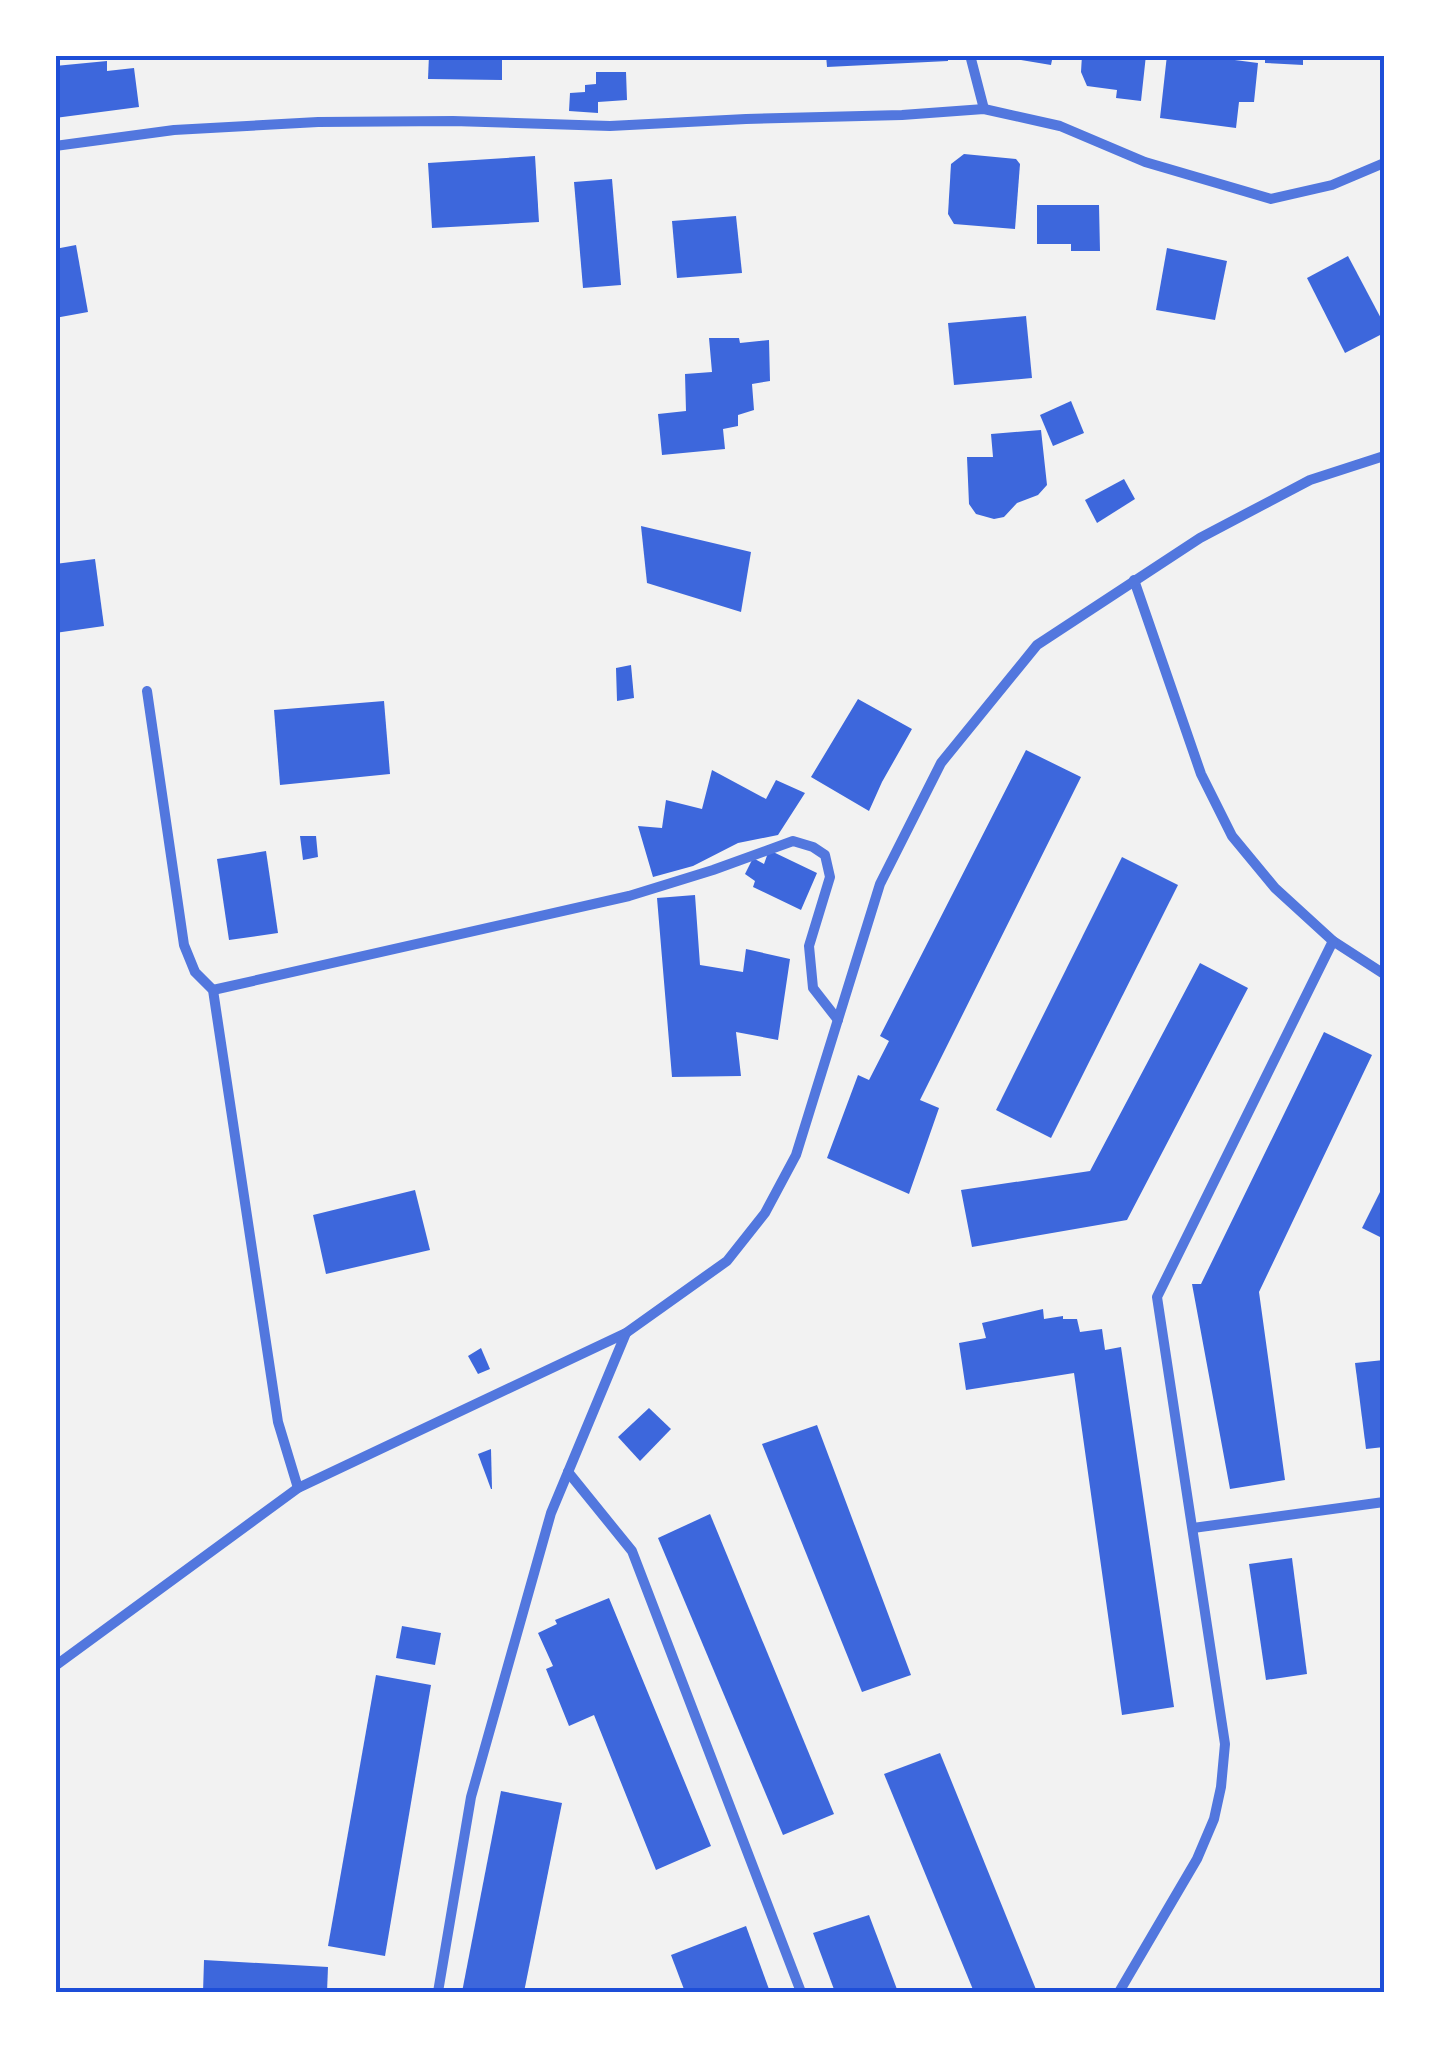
<svg xmlns="http://www.w3.org/2000/svg" width="1439" height="2047" font-family="Cabin,sans-serif">
<rect width="100%" height="100%" fill="#f2f2f2"/>
<g fill="#3d67dc">
<path d="M429 55H502V80L428 79Z"/>
<path d="M826 55H948V61L827 67Z"/>
<path d="M1022 55H1053L1051 65 1021 60Z"/>
<path d="M1082 55H1146L1141 101 1116 98 1117 90 1087 86 1081 72Z"/>
<path d="M1167 55H1196L1258 63 1254 102H1239L1236 128 1160 118Z"/>
<path d="M1265 55H1303V65L1265 63Z"/>
<path d="M107 61V71L134 68 139 107 55 118V66Z"/>
<path d="M596 72H626L627 100 598 102V113L569 111 570 93 585 92V85L596 84Z"/>
<path d="M964 154 1016 159 1020 164 1015 229 954 224 948 214 951 164Z"/>
<path d="M535 156 539 222 432 228 428 163Z"/>
<path d="M612 179 621 285 583 288 574 182Z"/>
<path d="M1037 205H1099L1100 251H1071V244H1037Z"/>
<path d="M736 216 742 273 677 278 672 221Z"/>
<path d="M76 245 88 312 55 318V249Z"/>
<path d="M1167 248 1227 261 1215 320 1156 310Z"/>
<path d="M1348 256 1384 324V333L1345 353 1307 278Z"/>
<path d="M1026 316 1032 378 954 385 948 323Z"/>
<path d="M709 338H739L740 343 769 340 770 381 752 384 754 410 738 415V426L723 429 725 449 662 455 658 414 686 411 685 374 712 372Z"/>
<path d="M1071 401 1084 433 1053 446 1040 415Z"/>
<path d="M1041 430 1047 485 1038 495 1017 503 1004 517 994 519 976 514 969 504 967 457H993L991 434Z"/>
<path d="M1124 479 1135 499 1097 523 1085 500Z"/>
<path d="M641 526 751 552 741 612 647 583Z"/>
<path d="M95 559 104 626 55 633V564Z"/>
<path d="M631 665 634 698 617 701 616 668Z"/>
<path d="M858 699 912 729 882 782 869 811 811 777Z"/>
<path d="M384 701 390 774 280 785 274 710Z"/>
<path d="M1026 750 1081 777 920 1100 939 1108 909 1194 827 1158 858 1075 869 1080 889 1041 880 1036Z"/>
<path d="M712 770 766 799 776 780 805 793 778 835 738 843 693 866 653 877 638 826 662 828 666 800 702 809Z"/>
<path d="M300 836H316L318 857 303 860Z"/>
<path d="M769 850 817 873 801 910 753 887 755 881 745 874 753 858 764 864Z"/>
<path d="M266 851 278 933 229 940 217 859Z"/>
<path d="M1122 857 1178 885 1051 1138 996 1110Z"/>
<path d="M695 895 700 965 743 972 746 949 790 959 778 1040 736 1032 741 1076 672 1077 657 898Z"/>
<path d="M1200 963 1248 988 1127 1220 972 1247 961 1190 1090 1171Z"/>
<path d="M1324 1032 1372 1055 1259 1292 1285 1480 1230 1489 1192 1284H1201Z"/>
<path d="M1384 1184V1239L1362 1228Z"/>
<path d="M415 1190 430 1250 326 1274 313 1215Z"/>
<path d="M1043 1309 1044 1319 1063 1316V1319H1077L1080 1332 1102 1329 1105 1350 1121 1347 1174 1707 1122 1715 1074 1373 966 1390 959 1343 986 1338 982 1323Z"/>
<path d="M481 1348 490 1369 478 1374 468 1356Z"/>
<path d="M1384 1360V1447L1366 1449 1355 1363Z"/>
<path d="M649 1408 671 1429 640 1461 618 1437Z"/>
<path d="M817 1425 911 1675 862 1692 762 1444Z"/>
<path d="M491 1449 492 1489H491L478 1454Z"/>
<path d="M710 1514 834 1814 783 1835 658 1538Z"/>
<path d="M1292 1558 1307 1674 1266 1680 1249 1564Z"/>
<path d="M609 1598 711 1846 656 1870 594 1715 569 1726 546 1669 553 1666 538 1633 557 1624 555 1620Z"/>
<path d="M402 1626 441 1633 435 1665 396 1658Z"/>
<path d="M376 1675 431 1685 385 1956 328 1946Z"/>
<path d="M940 1753 1037 1992H974L884 1774Z"/>
<path d="M501 1791 562 1803 524 1992H462Z"/>
<path d="M869 1915 898 1992H835L813 1933Z"/>
<path d="M746 1926 770 1992H685L671 1955Z"/>
<path d="M204 1960 328 1967 327 1992H203Z"/>
</g>
<g fill="none" stroke-linecap="round" stroke-linejoin="round">
<g stroke="#5277de" stroke-width="10">
<path d="M970 55 984 109"/>
<path d="M55 146 174 130 318 122 453 121 610 126 746 119 902 115 984 109 1060 126 1145 162 1271 199 1332 185 1384 163"/>
<path d="M1134 580 1201 774 1232 836 1275 888 1333 941 1384 974"/>
<path d="M147 691 184 945 195 972 213 990 278 1422 298 1488"/>
<path d="M213 990 629 896 713 870 793 841 813 847 825 855 830 877 809 946 813 988 838 1020"/>
<path d="M568 1472 632 1551 801 1992"/>
<path d="M1193 1528 1384 1502"/>
<path d="M55 1666 298 1488 626 1333 727 1261 765 1213 796 1155 880 884 941 763 1037 645 1200 538 1310 480 1384 456"/>
<path d="M438 1992 471 1797 551 1513 626 1333"/>
<path d="M1119 1992 1197 1859 1214 1819 1221 1787 1225 1744 1157 1297 1333 941"/>
</g>
</g>
<rect width="1439" height="2047" fill="none" stroke="#ffffff" stroke-width="115"/>
<rect x="58" y="58" width="1324" height="1932" fill="none" stroke="#1d4ed8" stroke-width="4"/>
</svg>
